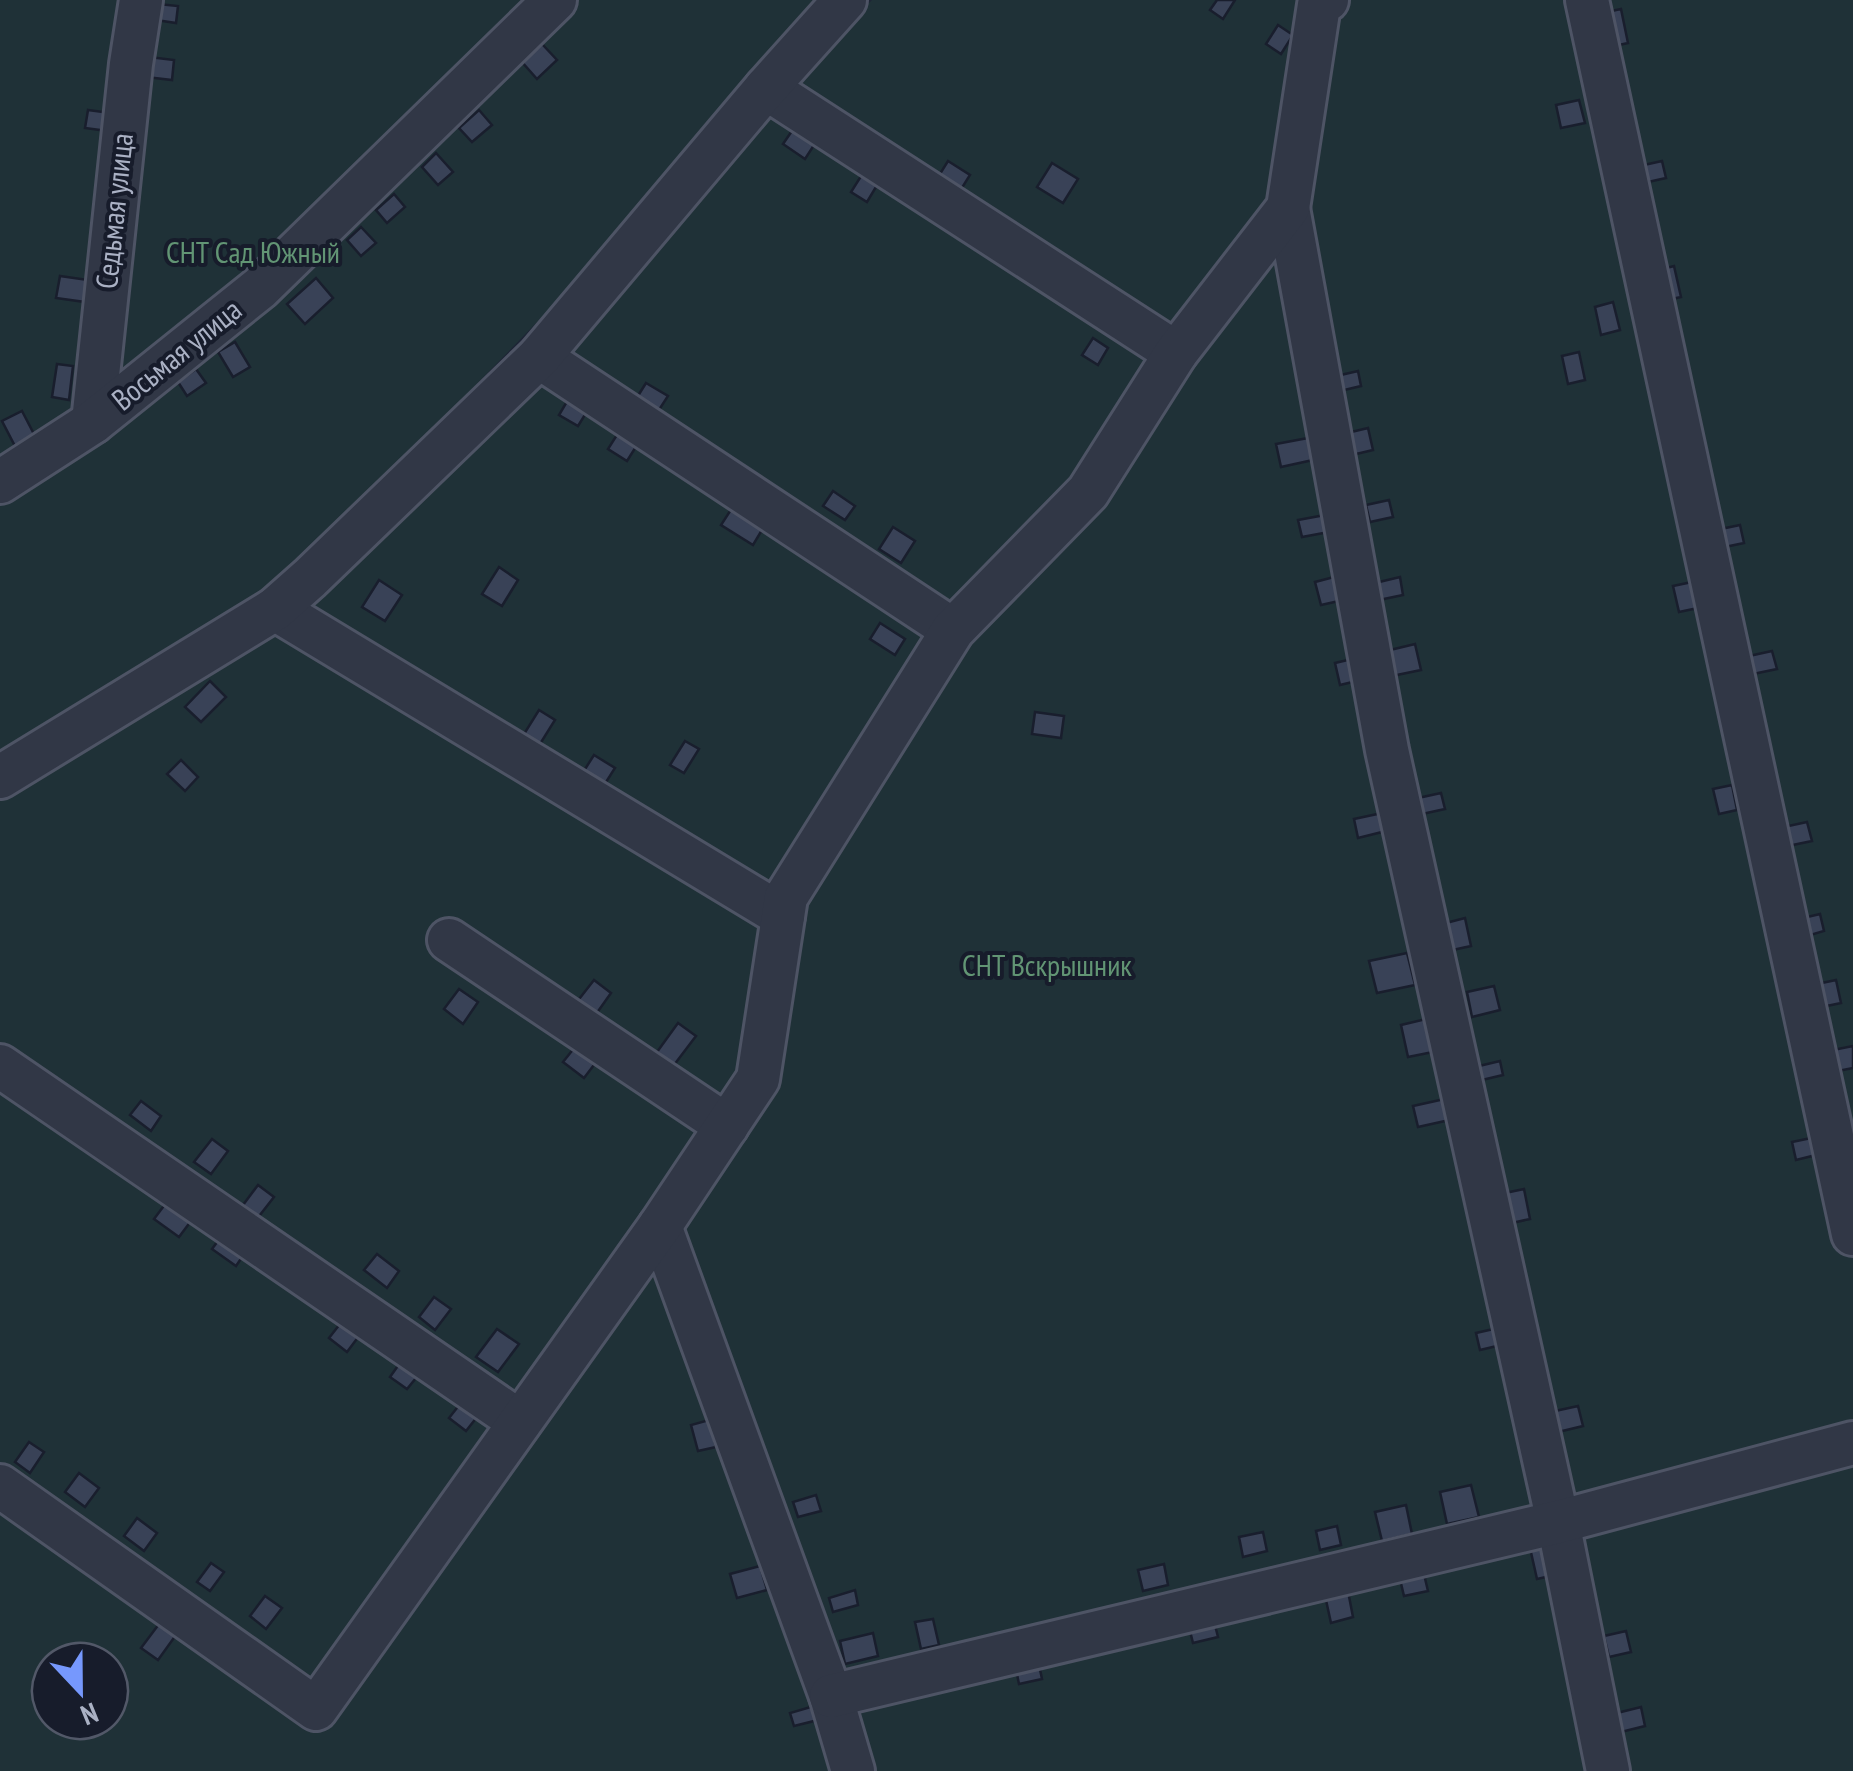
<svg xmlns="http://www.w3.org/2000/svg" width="1853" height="1771" font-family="'PT Sans Narrow',sans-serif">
<rect width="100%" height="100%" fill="#1e2536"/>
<g fill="#1f3137" fill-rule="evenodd">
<path d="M0 0H831L582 276 285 581 0 753Z"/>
<path d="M872 0H1853V1771H0V761L280 597ZM50 1661H110V1721H50Z"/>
</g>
<g fill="#394257" stroke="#191e2d" stroke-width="2.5">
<path d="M1217 0H1235L1223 19 1210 10Z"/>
<path d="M158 4 178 6 176 23 156 20Z"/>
<path d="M1621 9 1628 43 1610 47 1602 13Z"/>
<path d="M1278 25 1293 35 1281 54 1266 44Z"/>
<path d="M542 44 557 60 537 79 522 62Z"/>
<path d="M149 57 174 60 172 80 146 77Z"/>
<path d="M1579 100 1585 123 1561 128 1556 105Z"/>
<path d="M88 110 118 114 115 132 85 128Z"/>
<path d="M479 110 492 125 472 142 459 128Z"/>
<path d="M796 125 818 139 805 159 783 144Z"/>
<path d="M436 153 453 172 438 185 422 167Z"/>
<path d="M948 161 970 175 960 191 938 177Z"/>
<path d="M1662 161 1666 178 1648 182 1644 165Z"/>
<path d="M1052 163 1078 179 1063 203 1037 187Z"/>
<path d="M863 173 879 182 867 202 851 192Z"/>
<path d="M394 194 405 207 387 223 376 210Z"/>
<path d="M361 227 376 243 361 256 347 240Z"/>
<path d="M1674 266 1681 297 1662 301 1655 271Z"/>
<path d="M60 276 88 280 85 302 56 298Z"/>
<path d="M316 278 333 298 305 324 287 304Z"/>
<path d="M1613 302 1620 330 1601 335 1595 307Z"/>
<path d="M1093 338 1108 348 1098 365 1082 355Z"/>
<path d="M235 342 250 367 233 377 218 352Z"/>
<path d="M1579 352 1585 380 1568 384 1562 356Z"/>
<path d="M57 364 73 366 69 400 52 397Z"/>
<path d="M196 369 206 383 187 396 178 382Z"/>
<path d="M1358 371 1361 386 1336 392 1332 377Z"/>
<path d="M646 383 668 396 657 413 636 399Z"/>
<path d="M569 398 588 410 578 426 559 415Z"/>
<path d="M22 411 36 438 16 448 2 421Z"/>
<path d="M1368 428 1373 450 1352 455 1347 433Z"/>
<path d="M620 430 639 442 627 461 608 449Z"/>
<path d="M1308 438 1313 460 1281 467 1276 444Z"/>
<path d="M833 491 855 506 845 520 823 506Z"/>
<path d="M1389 500 1393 517 1370 522 1366 505Z"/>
<path d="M734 505 765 525 753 545 721 525Z"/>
<path d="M1325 515 1329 532 1302 537 1298 520Z"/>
<path d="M1740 525 1744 543 1720 548 1716 530Z"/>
<path d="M893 527 915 541 901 563 879 549Z"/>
<path d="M499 567 518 580 502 606 482 594Z"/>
<path d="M1334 577 1339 601 1321 605 1315 582Z"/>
<path d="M1400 577 1403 595 1379 600 1375 583Z"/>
<path d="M379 580 402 595 385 621 362 607Z"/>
<path d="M1692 582 1698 608 1679 612 1673 586Z"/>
<path d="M880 623 905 639 895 655 870 639Z"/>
<path d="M1415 644 1421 670 1392 676 1386 651Z"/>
<path d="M1772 651 1777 669 1753 674 1749 656Z"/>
<path d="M1356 658 1361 680 1340 685 1335 663Z"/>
<path d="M210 681 226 697 201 722 185 707Z"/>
<path d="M539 710 555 720 540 744 524 734Z"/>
<path d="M1035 712 1064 716 1061 738 1032 734Z"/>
<path d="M685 741 699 749 684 773 670 765Z"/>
<path d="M594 755 615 768 601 790 580 777Z"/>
<path d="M181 760 198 777 185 791 167 774Z"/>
<path d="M1732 785 1737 810 1719 814 1713 789Z"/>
<path d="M1441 793 1445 809 1422 814 1418 798Z"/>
<path d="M1382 813 1386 831 1358 838 1354 819Z"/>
<path d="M1807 822 1812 841 1783 847 1779 828Z"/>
<path d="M1820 914 1824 931 1807 936 1803 918Z"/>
<path d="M1465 918 1471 946 1448 951 1442 924Z"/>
<path d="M1407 953 1415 985 1377 993 1369 961Z"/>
<path d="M594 980 611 993 594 1017 576 1003Z"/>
<path d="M1836 980 1841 1003 1822 1007 1817 984Z"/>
<path d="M1494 986 1500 1010 1472 1017 1467 992Z"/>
<path d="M459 989 478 1002 463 1024 444 1009Z"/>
<path d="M1426 1019 1433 1052 1408 1057 1401 1025Z"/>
<path d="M678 1023 696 1036 674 1065 657 1052Z"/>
<path d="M579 1042 600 1057 584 1078 563 1062Z"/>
<path d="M1853 1046V1068L1838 1071 1833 1050Z"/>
<path d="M1500 1061 1503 1075 1482 1080 1479 1066Z"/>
<path d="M1449 1098 1454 1119 1418 1127 1413 1106Z"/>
<path d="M141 1101 161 1116 151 1131 130 1115Z"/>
<path d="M1816 1137 1820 1154 1796 1160 1792 1142Z"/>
<path d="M212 1139 228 1151 211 1174 194 1162Z"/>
<path d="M258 1185 274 1197 256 1220 240 1209Z"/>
<path d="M1524 1189 1530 1219 1512 1223 1505 1193Z"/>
<path d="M175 1191 200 1209 179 1237 154 1219Z"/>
<path d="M226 1230 249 1247 236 1266 212 1249Z"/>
<path d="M377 1254 399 1271 387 1288 364 1270Z"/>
<path d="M434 1297 451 1309 435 1330 419 1317Z"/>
<path d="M347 1315 365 1328 347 1352 329 1338Z"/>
<path d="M1511 1325 1514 1342 1480 1350 1476 1333Z"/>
<path d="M497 1329 519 1344 498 1372 476 1357Z"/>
<path d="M407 1353 425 1367 407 1389 390 1377Z"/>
<path d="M464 1399 481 1412 466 1431 449 1418Z"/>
<path d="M1578 1406 1583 1426 1550 1434 1546 1413Z"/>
<path d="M709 1420 716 1447 698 1451 691 1425Z"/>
<path d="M29 1442 44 1452 30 1473 15 1462Z"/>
<path d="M79 1473 99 1488 85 1507 65 1492Z"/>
<path d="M1471 1485 1479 1517 1447 1524 1440 1492Z"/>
<path d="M816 1495 821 1511 798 1517 793 1502Z"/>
<path d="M1406 1505 1412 1534 1382 1541 1375 1512Z"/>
<path d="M137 1518 157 1533 144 1551 124 1536Z"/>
<path d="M1337 1526 1341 1545 1320 1550 1316 1531Z"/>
<path d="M1263 1532 1267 1551 1243 1557 1239 1537Z"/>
<path d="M1557 1542 1564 1573 1537 1579 1530 1548Z"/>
<path d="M211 1563 224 1572 210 1591 197 1582Z"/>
<path d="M1164 1564 1168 1585 1143 1591 1138 1570Z"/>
<path d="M760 1566 767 1590 737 1598 730 1574Z"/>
<path d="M1422 1566 1428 1591 1404 1596 1398 1571Z"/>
<path d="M1347 1586 1353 1617 1331 1623 1324 1591Z"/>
<path d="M855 1590 858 1605 833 1612 829 1598Z"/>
<path d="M265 1596 282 1608 266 1629 250 1616Z"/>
<path d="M1212 1613 1218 1637 1193 1643 1187 1619Z"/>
<path d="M165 1616 181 1628 158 1660 141 1648Z"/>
<path d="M933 1619 939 1645 921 1649 915 1622Z"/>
<path d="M1626 1631 1631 1652 1609 1657 1604 1636Z"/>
<path d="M873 1633 878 1656 845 1664 840 1641Z"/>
<path d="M1037 1655 1042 1679 1019 1684 1014 1660Z"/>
<path d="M814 1706 818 1720 794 1726 790 1713Z"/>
<path d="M1641 1707 1645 1726 1621 1732 1617 1713Z"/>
</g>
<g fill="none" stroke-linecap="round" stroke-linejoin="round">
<g stroke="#4e5465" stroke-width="48">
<g id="minor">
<path d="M1587 0 1853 1234"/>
<path d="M766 88 1176 353"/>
<path d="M1288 208 1387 750 1558 1522 1608 1771"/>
<path d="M539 357 953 630"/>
<path d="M93 422 131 64 141 0"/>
<path d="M0 482 93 422 260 288 555 0"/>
<path d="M275 609 783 916"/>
<path d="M0 777 275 609 310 578 539 357 766 88 845 0"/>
<path d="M449 940 727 1126"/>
<path d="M0 1066 520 1422"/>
<path d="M660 1226 831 1696 853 1771"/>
<path d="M0 1486 316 1709 660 1226 758 1079 786 897 953 630 1088 492 1176 353 1288 208 1319 5 1327 0"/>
<path d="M831 1696 1558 1522 1853 1443"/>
</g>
</g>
<use href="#minor" stroke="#313746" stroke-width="42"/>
</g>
<g text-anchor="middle" stroke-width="8" stroke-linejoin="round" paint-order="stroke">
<g font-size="30" fill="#aab1c4" stroke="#171c2b">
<text transform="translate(115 211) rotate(-84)" y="10">Седьмая улица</text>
<text transform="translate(177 355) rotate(-39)" y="10">Восьмая улица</text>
</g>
<g font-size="30" fill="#629574" stroke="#171c2b">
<text x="253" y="263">СНТ Сад Южный</text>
<text x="1047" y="976">СНТ Вскрышник</text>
</g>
</g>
<g transform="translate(80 1691) rotate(158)"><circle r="48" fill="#171c2b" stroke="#525868" stroke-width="2.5"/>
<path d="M0-8L18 38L0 25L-18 38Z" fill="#7698fd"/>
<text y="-15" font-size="28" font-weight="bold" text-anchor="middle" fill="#aab1c4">N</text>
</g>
</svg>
